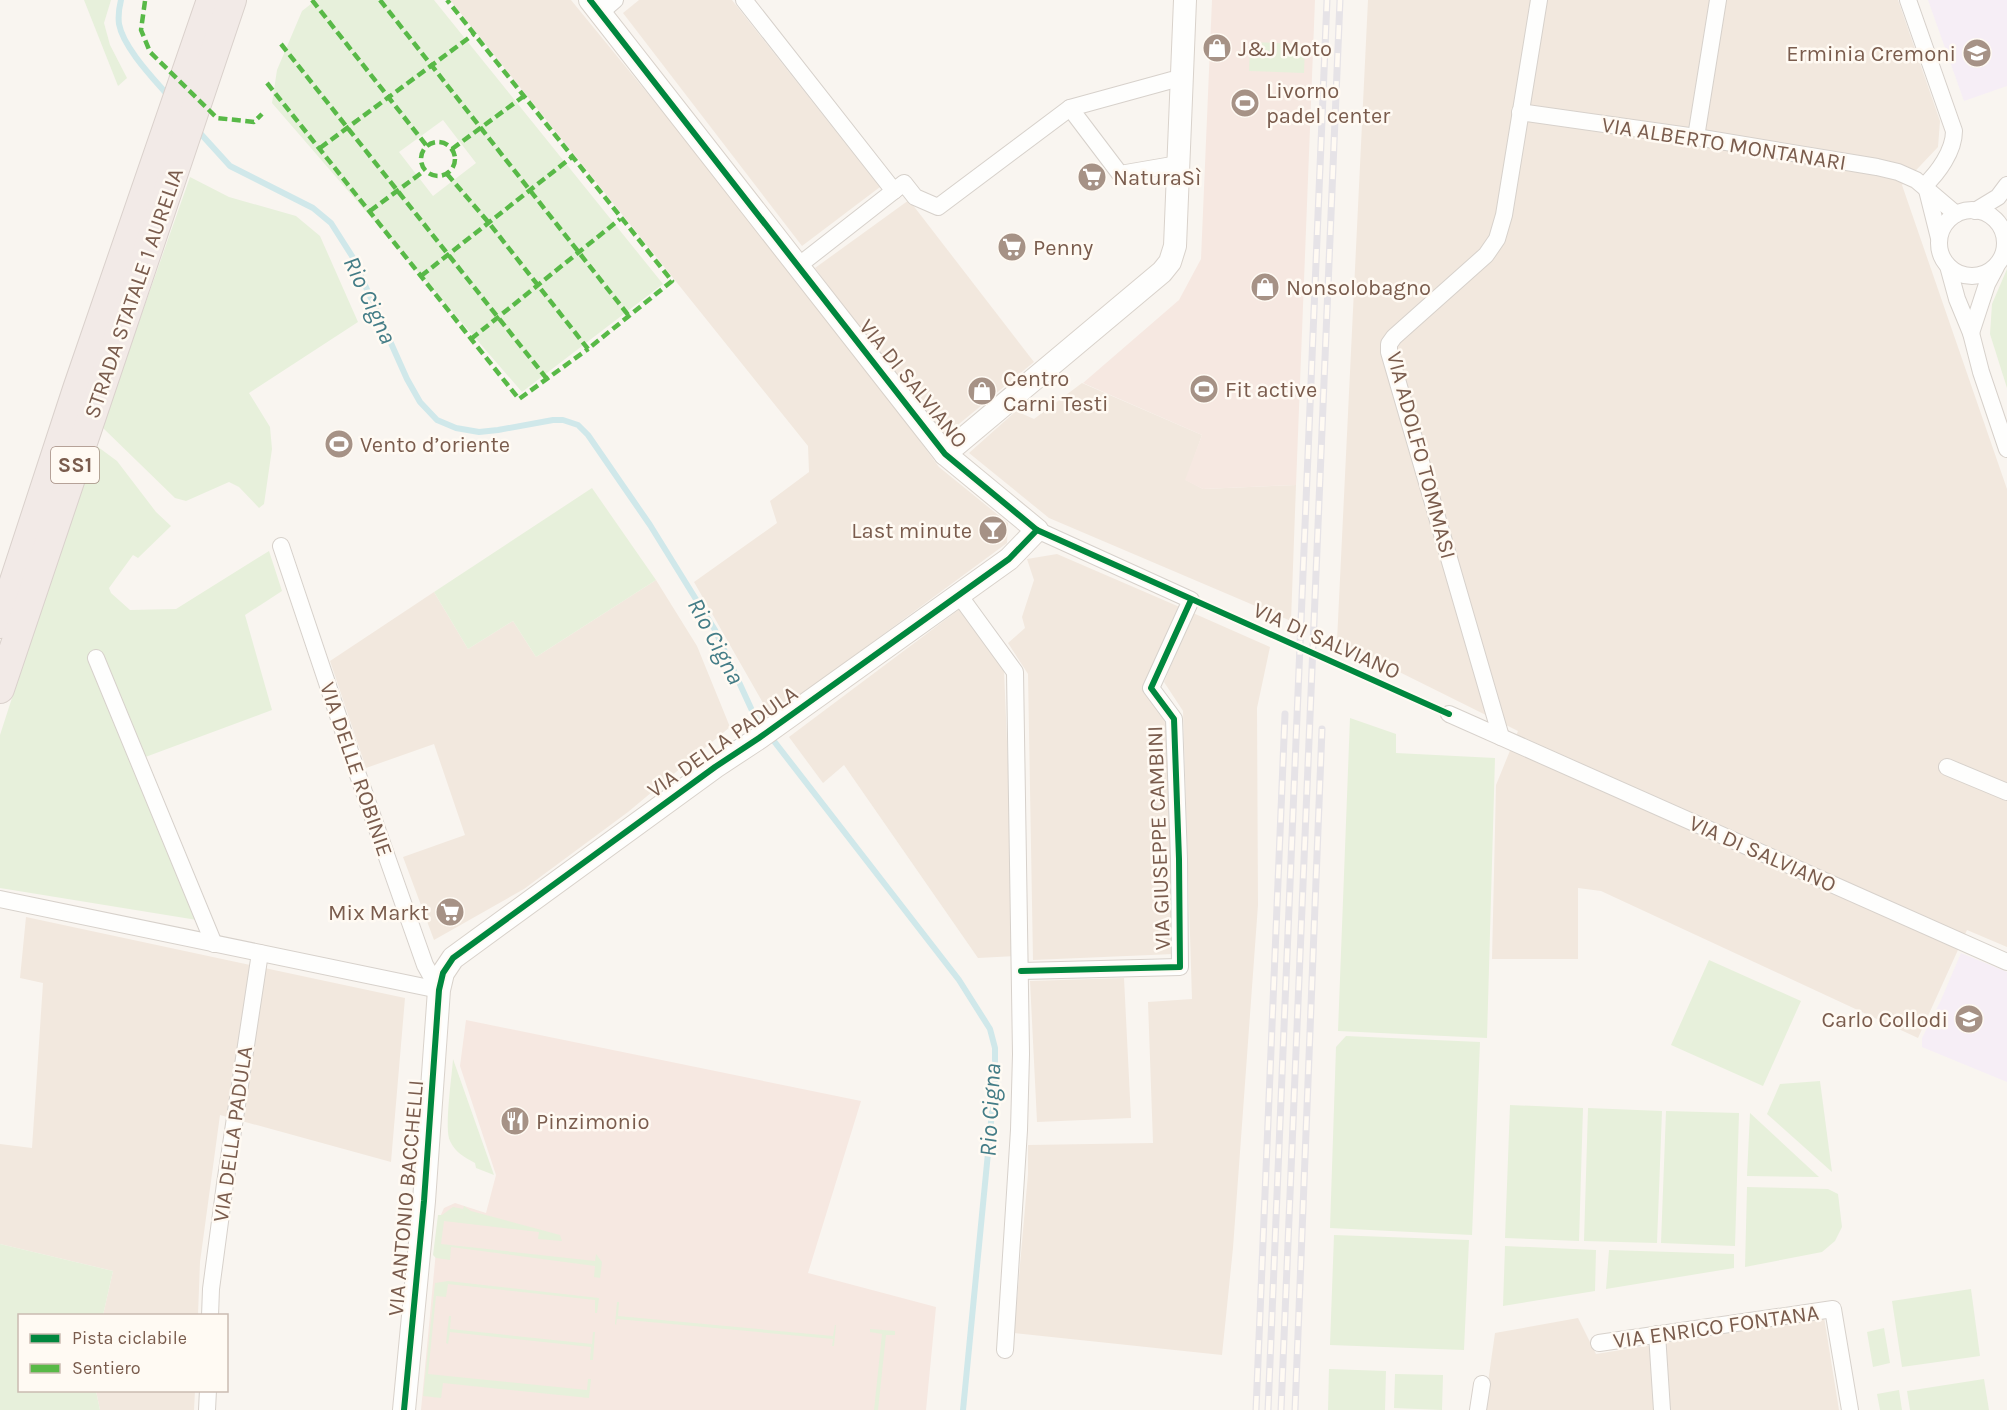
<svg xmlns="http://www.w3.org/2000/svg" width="2007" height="1410" font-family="Karla,sans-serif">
<rect width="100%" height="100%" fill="#f9f5f0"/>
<g fill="#f2e8de">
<path d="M450 0H571L800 279 939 467 1008 523 1007 543 771 717 694 582 777 523 770 501 809 472 808 446Z"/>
<path d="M639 0H732L880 187 802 246 623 13Z"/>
<path d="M1368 0H1898L1940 121 1938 147 1902 185 2007 489V947L1967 930 1918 1038 1601 891 1578 888V959H1492L1496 785 1518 731 1337 641Z"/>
<path d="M909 200 1034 362 942 438 815 268Z"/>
<path d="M1082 383 1202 435 1186 480 1203 489 1296 485 1291 621 1049 518 969 453 1016 411 1034 419Z"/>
<path d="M1057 554 1182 608 1143 686 1169 728 1174 954 1033 960 1028 674 1008 643 1025 628 1022 617 1034 580 1027 559Z"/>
<path d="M656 580 697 646 730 727 628 812 524 889 434 940 403 857 465 835 434 744 366 768 330 661 434 592 468 649 513 621 536 657Z"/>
<path d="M961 608 1004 670 1016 956 978 958 844 765 823 783 789 737Z"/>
<path d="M1193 613 1270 647 1257 708 1258 905 1233 1248 1222 1355 1014 1333 1028 1174V1145L1153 1143 1148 1002 1192 999 1183 711 1164 682Z"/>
<path d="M26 917 405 998 391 1162 220 1115 200 1262 198 1315H103L113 1271 0 1244V1144L32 1148 43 983 20 978Z"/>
<path d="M1124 978 1131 1118 1037 1122 1030 981Z"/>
<path d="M1824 1317 1839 1410H1484L1495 1333 1578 1318 1596 1354Z"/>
<path d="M96 1391H195L194 1410H100Z"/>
</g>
<g fill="#f6e8e1">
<path d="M1212 0H1315L1296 485 1203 489 1185 480 1202 435 1083 383 1179 300 1201 259Z"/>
<path d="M466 1020 861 1101 808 1273 936 1307 926 1410H421L439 1219 444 1208 455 1203 486 1213 496 1175 460 1066Z"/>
</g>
<g fill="#f6eef6">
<path d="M1928 0H2007V86L1964 101Z"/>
<path d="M1961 953 2007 972V1082L1922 1047V1038L1941 1000Z"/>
</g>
<g fill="#e7f0db" fill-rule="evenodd">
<path d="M84 0H111L104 23 110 45 127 78 118 86Z"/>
<path d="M316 0H434L663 284 522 392 272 103 277 70 302 11ZM443 120 476 163 433 196 399 152Z"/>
<path d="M1250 42 1305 44 1304 73 1249 71Z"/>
<path d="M190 177 229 197 296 216 320 236 358 322 249 393 270 427 272 449 264 504 259 508 239 487 229 482 186 501 175 498 102 427Z"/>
<path d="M2007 269V388L1990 334 1992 304Z"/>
<path d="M94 444 117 461 156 512 171 526 138 558 133 555 109 588 111 593 130 610 176 609 269 551 282 591 245 615 272 710 140 759 197 920 0 888V735Z"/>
<path d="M592 488 656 580 536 657 513 621 468 649 434 592Z"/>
<path d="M1350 718 1396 734V753L1495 758 1487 1038 1338 1031Z"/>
<path d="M1709 960 1801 1001 1763 1086 1671 1045Z"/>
<path d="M1346 1036 1480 1042 1472 1235 1330 1228 1336 1047Z"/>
<path d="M453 1059 494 1175 476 1168 475 1163C464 1157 456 1153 450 1141 444 1128 452 1076 453 1059Z"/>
<path d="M1820 1081 1832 1172 1767 1114 1780 1084Z"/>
<path d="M1510 1105 1583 1108 1579 1241 1505 1238Z"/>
<path d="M1588 1108 1662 1111 1657 1243 1584 1241Z"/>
<path d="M1666 1111 1739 1113 1735 1246 1661 1243Z"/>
<path d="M1750 1113 1819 1177 1747 1176Z"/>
<path d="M1747 1187 1828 1189 1838 1194 1842 1227 1835 1241 1822 1252 1745 1267Z"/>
<path d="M464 1206 471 1211 560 1235 562 1241 538 1239 539 1232 444 1221 441 1244 595 1261 596 1254 602 1262 600 1278 594 1277 595 1266 451 1247 450 1260 436 1258 433 1255 438 1215H442L453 1207 463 1209Z"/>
<path d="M1334 1235 1469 1240 1464 1350 1330 1345Z"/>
<path d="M0 1244 113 1271 103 1315 20 1316V1390L96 1391 100 1410H0Z"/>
<path d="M1505 1246 1596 1250 1595 1291 1503 1306Z"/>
<path d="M1609 1250 1734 1254V1268L1606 1289Z"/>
<path d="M448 1281 599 1298 597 1313H595V1300L448 1284 446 1297 436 1296 428 1374 587 1390 588 1379H591L589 1398 443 1383 441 1398 423 1396 435 1283Z"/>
<path d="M1971 1289 1980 1356 1902 1367 1892 1301Z"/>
<path d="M617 1302H619L618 1316 833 1336 835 1325H836L834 1346H832L833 1339 617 1319 616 1325 615 1324Z"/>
<path d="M449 1316H451L450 1329 592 1344 593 1332H595L593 1360H590L591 1347 450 1332 448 1344 446 1343Z"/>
<path d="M1884 1328 1890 1363 1873 1367 1867 1332Z"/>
<path d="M870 1329 895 1331V1335H886L878 1410H874L882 1334 870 1332Z"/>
<path d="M1329 1369 1386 1371 1385 1410H1328Z"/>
<path d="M1395 1374 1443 1375 1442 1410 1394 1408Z"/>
<path d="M1984 1379 1989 1410H1910L1907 1391Z"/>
<path d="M1899 1390 1902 1410H1880L1877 1394Z"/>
</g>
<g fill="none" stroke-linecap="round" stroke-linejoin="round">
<g stroke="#d0e8ea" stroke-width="6">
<path d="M121 0C119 8 118 16 119 24 123 46 150 75 165 92"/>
<path d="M200 133 230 166 313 208 331 223 352 256 407 379 420 402 437 420 456 428 479 432 498 430 553 420H563L578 425 588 435 650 525 715 630 755 717 764 728"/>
<path d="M770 736 959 980 990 1029 995 1048V1081L963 1410"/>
</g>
<g stroke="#d7d1cb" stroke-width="18">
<g id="street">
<path d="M744 0 894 191"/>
<path d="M1908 0 1954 131C1954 151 1938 173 1924 186"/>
<path d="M600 13 615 0"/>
<path d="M1070 108 1120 174 1178 164"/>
<path d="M1520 112 1696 137 1877 167 1898 172 1916 180 1956 214"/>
<path d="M1696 137 1718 0"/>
<path d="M1927 190 1939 238"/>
<circle cx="1972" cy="243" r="33"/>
<path d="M1975 211 1998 197 2007 185"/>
<path d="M798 266 904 183 915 197 938 207 1070 108 1172 80"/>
<path d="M1948 266 1957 299 1971 333 1981 372 2007 449"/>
<path d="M1971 333 1987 284 1996 267"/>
<path d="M281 546 358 775 425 965 439 990"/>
<path d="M959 595 1015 672 1021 1054 1019 1130 1005 1350"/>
<path d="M96 658 214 944"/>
<path d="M1449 714 2007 962"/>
<path d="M1501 737 1389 352V344L1394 337 1486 255 1497 239 1504 215 1539 0"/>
<path d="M1947 767 2007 792"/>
<path d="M0 899 439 990"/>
<path d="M1021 971 1180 967 1179 859 1174 719 1151 688 1191 600 1037 530"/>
<path d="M210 1316 211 1289 225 1184 260 953"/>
<path d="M1657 1334 1662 1410"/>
<path d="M1599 1343 1833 1309 1850 1410"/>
<path d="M207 1410 208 1390"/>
<path d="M1478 1410 1482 1384"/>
</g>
</g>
<g stroke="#d9d2cb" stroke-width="24">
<g id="secondary">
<path d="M945 454 1162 272 1170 262 1175 246 1185 0"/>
<path d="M404 1410 424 1201 439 990 443 973 453 958 715 767 759 738 1009 559 1037 530 945 454 590 0"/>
</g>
</g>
<g stroke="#dad1cc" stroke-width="30">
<g id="highway">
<path d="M0 624 77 389 211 0"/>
<path d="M0 689 232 0"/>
</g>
</g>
<use href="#street" stroke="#fefefd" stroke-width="16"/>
<use href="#secondary" stroke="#fefefd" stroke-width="22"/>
<use href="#highway" stroke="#f2eae7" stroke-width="28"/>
<g stroke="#e6e3e7" stroke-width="7">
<g id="rail">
<path d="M1256 1410 1285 714"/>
<path d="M1268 1410 1327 0"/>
<path d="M1281 1410 1340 0"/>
<path d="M1295 1410 1322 729"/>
</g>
</g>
<use href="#rail" stroke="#fffaf3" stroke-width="4.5" stroke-dasharray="14" stroke-linecap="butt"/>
<g stroke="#58b947" stroke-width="4.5" stroke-dasharray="9 4.5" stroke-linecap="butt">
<path d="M312 0 426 145"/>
<path d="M380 0 629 316"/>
<path d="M145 1 141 30 150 52 217 118 254 122 262 114"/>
<path d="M281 44 547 379"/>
<path d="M267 83 519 399 588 349"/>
<circle cx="438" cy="159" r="17"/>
<path d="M320 148 474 34"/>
<path d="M452 149 524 96"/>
<path d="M447 174 489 223 588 349 672 281 447 0"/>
<path d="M370 211 424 171"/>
<path d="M421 276 572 157"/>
<path d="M471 339 620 219"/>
</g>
<g stroke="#fffaf3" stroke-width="10">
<g id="cycleway">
<path d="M590 0 945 454 1037 530 1449 714"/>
<path d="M1021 971 1180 967 1179 859 1174 719 1151 688 1191 600"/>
<path d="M404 1410 424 1201 439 990 443 973 453 958 715 767 759 738 1009 559 1037 530"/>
</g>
</g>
<use href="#cycleway" stroke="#00873e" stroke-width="6"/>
</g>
<defs>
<g id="shop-disc" transform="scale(1.5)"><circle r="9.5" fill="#a69286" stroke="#fffaf3"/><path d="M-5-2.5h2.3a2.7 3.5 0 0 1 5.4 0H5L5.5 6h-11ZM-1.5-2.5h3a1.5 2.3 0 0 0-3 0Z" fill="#fff"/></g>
<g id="school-disc" transform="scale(1.5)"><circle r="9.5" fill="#a69286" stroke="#fffaf3"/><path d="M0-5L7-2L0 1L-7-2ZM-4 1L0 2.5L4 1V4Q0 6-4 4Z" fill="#fff"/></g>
<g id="stadium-disc" transform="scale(1.5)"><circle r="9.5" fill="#a69286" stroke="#fffaf3"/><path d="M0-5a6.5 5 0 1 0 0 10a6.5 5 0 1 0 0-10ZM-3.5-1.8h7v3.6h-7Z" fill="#fff"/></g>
<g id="supermarket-disc" transform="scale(1.5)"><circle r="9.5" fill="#a69286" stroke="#fffaf3"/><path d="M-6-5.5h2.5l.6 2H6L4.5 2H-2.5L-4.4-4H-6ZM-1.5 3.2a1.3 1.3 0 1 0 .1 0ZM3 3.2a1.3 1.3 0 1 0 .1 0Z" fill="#fff"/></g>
<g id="bar-disc" transform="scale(1.5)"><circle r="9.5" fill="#a69286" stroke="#fffaf3"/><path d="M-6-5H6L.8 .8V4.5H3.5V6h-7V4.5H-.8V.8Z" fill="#fff"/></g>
<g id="restaurant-disc" transform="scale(1.5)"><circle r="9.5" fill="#a69286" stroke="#fffaf3"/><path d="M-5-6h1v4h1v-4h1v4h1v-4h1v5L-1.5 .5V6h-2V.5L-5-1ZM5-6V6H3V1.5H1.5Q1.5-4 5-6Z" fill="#fff"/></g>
</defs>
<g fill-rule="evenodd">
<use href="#shop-disc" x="1217" y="48"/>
<use href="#school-disc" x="1977" y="53"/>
<use href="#stadium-disc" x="1245" y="103"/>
<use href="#supermarket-disc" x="1092" y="177"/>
<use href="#supermarket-disc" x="1012" y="247"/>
<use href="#shop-disc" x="1265" y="287"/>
<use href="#stadium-disc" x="1204" y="389"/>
<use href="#shop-disc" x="982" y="391"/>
<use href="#stadium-disc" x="339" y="444"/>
<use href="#bar-disc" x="993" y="530"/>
<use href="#supermarket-disc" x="450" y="912"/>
<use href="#school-disc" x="1969" y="1019"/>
<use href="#restaurant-disc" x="515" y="1121"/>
</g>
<g text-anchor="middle" stroke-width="5" stroke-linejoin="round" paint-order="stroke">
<rect fill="#fffaf3" stroke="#a28b7f" stroke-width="1.5" x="51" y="447" width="48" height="36" rx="4.5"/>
<g font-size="21" font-weight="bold" fill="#7a5c4d">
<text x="75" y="472">SS1</text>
</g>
<g font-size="22" fill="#7a5c4d" stroke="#fffaf3" text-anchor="start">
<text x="1238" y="56">J&amp;J Moto</text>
<text x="1956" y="61" text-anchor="end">Erminia Cremoni</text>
<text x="1266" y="98">Livorno<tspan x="1266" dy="25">padel center</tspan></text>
<text x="1113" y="185">NaturaSì</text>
<text x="1033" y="255">Penny</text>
<text x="1286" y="295">Nonsolobagno</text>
<text x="1003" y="386">Centro<tspan x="1003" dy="25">Carni Testi</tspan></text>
<text x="1225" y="397">Fit active</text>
<text x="360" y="452">Vento d’oriente</text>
<text x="972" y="538" text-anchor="end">Last minute</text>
<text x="429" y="920" text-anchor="end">Mix Markt</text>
<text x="1948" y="1027" text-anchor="end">Carlo Collodi</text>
<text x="536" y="1129">Pinzimonio</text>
</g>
<g font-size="22" fill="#7a5c4d" stroke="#fffaf3">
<text transform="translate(1724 143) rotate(9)" y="8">VIA ALBERTO MONTANARI</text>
<text transform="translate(133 293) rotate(-71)" y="8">STRADA STATALE 1 AURELIA</text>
<text transform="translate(914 383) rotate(51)" y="8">VIA DI SALVIANO</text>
<text transform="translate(1422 455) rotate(75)" y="8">VIA ADOLFO TOMMASI</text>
<text transform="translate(1327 640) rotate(24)" y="8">VIA DI SALVIANO</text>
<text transform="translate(722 741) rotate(-35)" y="8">VIA DELLA PADULA</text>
<text transform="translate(357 769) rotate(71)" y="8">VIA DELLE ROBINIE</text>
<text transform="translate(1158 838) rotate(-92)" y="8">VIA GIUSEPPE CAMBINI</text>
<text transform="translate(1763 853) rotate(24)" y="8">VIA DI SALVIANO</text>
<text transform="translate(232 1134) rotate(-82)" y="8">VIA DELLA PADULA</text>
<text transform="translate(405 1198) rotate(-85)" y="8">VIA ANTONIO BACCHELLI</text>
<text transform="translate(1716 1326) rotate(-8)" y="8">VIA ENRICO FONTANA</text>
</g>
<g font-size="24" font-style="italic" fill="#437c86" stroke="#fffaf3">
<text transform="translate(370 300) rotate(65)" y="8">Rio Cigna</text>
<text transform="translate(716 641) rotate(62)" y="8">Rio Cigna</text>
<text transform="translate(990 1110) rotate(-87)" y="8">Rio Cigna</text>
</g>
</g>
<rect x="18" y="1314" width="210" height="78" fill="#fffaf3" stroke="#cabbb1" stroke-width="1.5"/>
<rect x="30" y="1334" width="30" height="9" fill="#00873e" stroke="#cabbb1" stroke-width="1.5"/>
<text x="72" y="1344" font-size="18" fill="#7a5c4d">Pista ciclabile</text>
<rect x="30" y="1364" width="30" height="9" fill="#58b947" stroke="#cabbb1" stroke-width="1.5"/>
<text x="72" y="1374" font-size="18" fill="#7a5c4d">Sentiero</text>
</svg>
